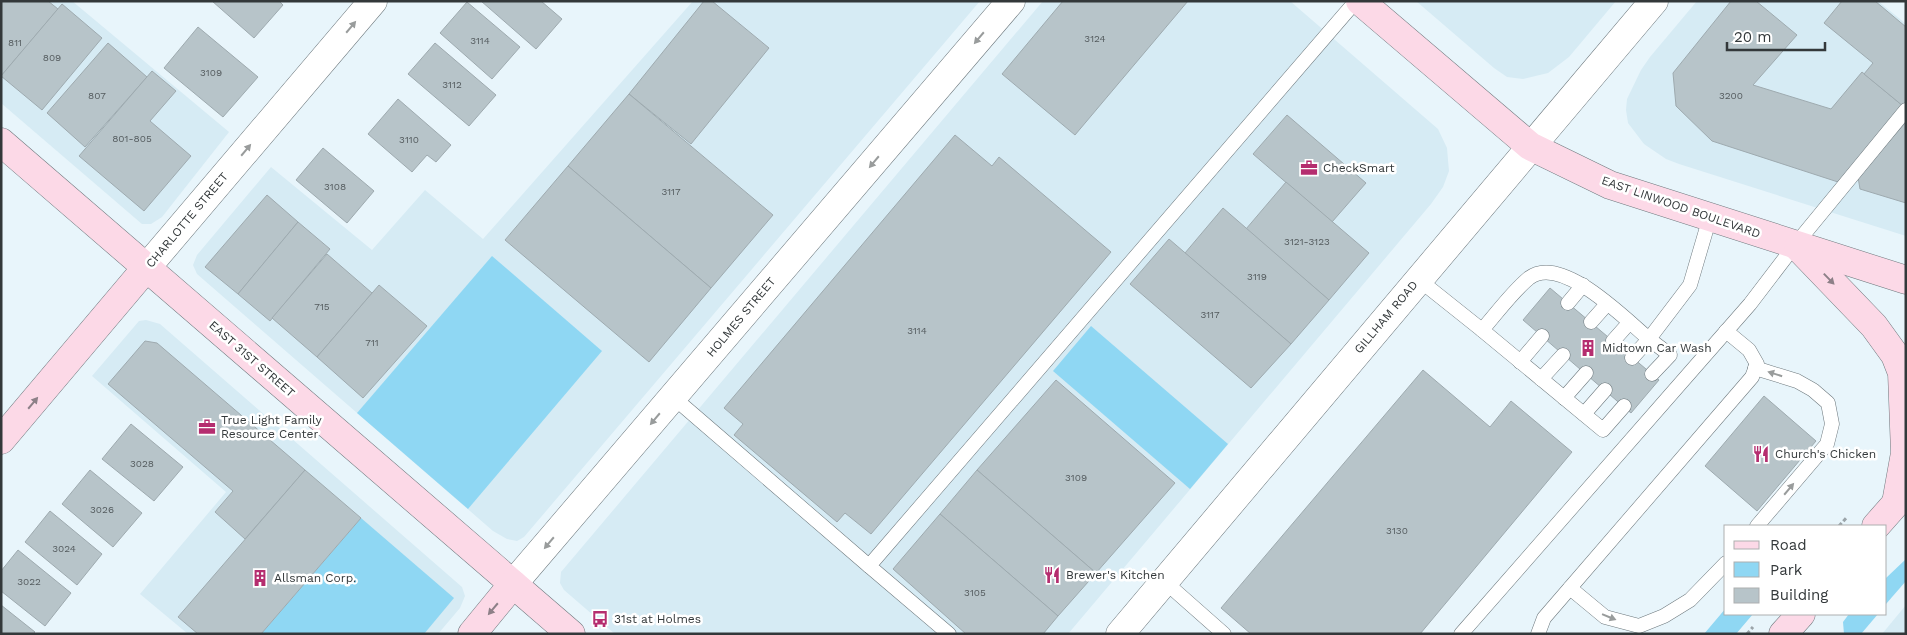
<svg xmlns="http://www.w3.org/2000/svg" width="1907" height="635" font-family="'Work Sans',sans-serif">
<rect width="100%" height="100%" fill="#e8f5fb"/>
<g fill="#d6ebf4">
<path d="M1 1H72L229 132 162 217 151 224H142L1 103Z"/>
<path d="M693 1H980L524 537 517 541 507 539 493 531 197 274 193 265 197 255 271 167 372 250 425 190 483 239Z"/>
<path d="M1043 1H1290L1438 129 1447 148 1448 160 1449 171 1443 187 1431 204 1068 634H615L564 590 560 583 561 572Z"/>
<path d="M1416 1H1616L1569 57 1548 73 1523 79 1507 77 1494 68Z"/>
<path d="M1697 1H1878L1906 24V236L1679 164 1666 159 1644 144 1628 123 1626 110 1627 99 1641 70 1650 57Z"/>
<path d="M146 320 160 324 462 587 465 596 460 608 438 634H188L140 594 226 492 92 376 139 321Z"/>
<path d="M1906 605V634H1882Z"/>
</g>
<g fill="#8fd7f3">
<path d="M492 256 602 351 468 509 357 413Z"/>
<path d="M1091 326 1228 444 1190 489 1053 371Z"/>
<path d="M361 518 454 598 424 634H261Z"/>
<path d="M1906 559V581L1886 604V578Z"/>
<path d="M1726 608V614H1753L1736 634H1704Z"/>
<path d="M1849 614H1878L1861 634H1844L1843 622Z"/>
</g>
<g fill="#b7c4c9" stroke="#9eaaaf">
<path d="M1 1H48L58 9 1 76Z"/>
<path d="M212 1H279L283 5 254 38Z"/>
<path d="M481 1H541L562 19 536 49Z"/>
<path d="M704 1H712L769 48 691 144 629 94Z"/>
<path d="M1063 1H1188L1075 135 1002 74Z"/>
<path d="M1731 1H1756L1797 35 1753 85 1831 109 1862 72 1903 106 1838 182 1712 141 1676 106 1673 73Z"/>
<path d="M1842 1H1875L1906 27V102L1903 106 1864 74 1873 63 1824 23Z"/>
<path d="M467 2 520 47 492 79 440 33Z"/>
<path d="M62 4 102 38 42 110 1 76Z"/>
<path d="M198 27 258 77 223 117 164 68Z"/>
<path d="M108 43 147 77 85 147 47 113Z"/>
<path d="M435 43 496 95 469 126 408 74Z"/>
<path d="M152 71 176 91 150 121 191 156 144 211 79 156Z"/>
<path d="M629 94 773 215 711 288 568 166Z"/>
<path d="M398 99 451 145 436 162 427 155 412 172 368 134Z"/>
<path d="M1287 115 1366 183 1332 222 1253 154Z"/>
<path d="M1906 122V203L1860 189 1858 177Z"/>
<path d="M955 135 992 166 999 157 1111 252 871 534 845 513 837 522 734 435 743 424 724 408Z"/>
<path d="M323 148 374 191 347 223 296 180Z"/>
<path d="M568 166 711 288 649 362 505 240Z"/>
<path d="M1286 182 1369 253 1329 300 1246 229Z"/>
<path d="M267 195 298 222 238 294 205 267Z"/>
<path d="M1223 208 1329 300 1291 344 1185 253Z"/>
<path d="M298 222 330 249 270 321 238 294Z"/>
<path d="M1169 239 1291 344 1251 388 1130 284Z"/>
<path d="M327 254 372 293 317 357 272 318Z"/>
<path d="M379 285 427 326 363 398 317 357Z"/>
<path d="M1550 288 1659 380 1631 413 1523 320Z"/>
<path d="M145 341 157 343 305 470 245 539 215 512 233 491 108 384Z"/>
<path d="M1423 370 1490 427 1511 401 1572 452 1420 634H1251L1221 608Z"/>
<path d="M1056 380 1175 483 1096 573 977 470Z"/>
<path d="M1764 396 1816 441 1757 511 1705 466Z"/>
<path d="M131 424 183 467 154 501 102 459Z"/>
<path d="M90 470 142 513 113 547 62 504Z"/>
<path d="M305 470 361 518 261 634H198L178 617Z"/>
<path d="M977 470 1096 573 1058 616 940 514Z"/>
<path d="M50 511 102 554 77 585 25 542Z"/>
<path d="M940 514 1058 616 1043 634H966L893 569Z"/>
<path d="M18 550 71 593 45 626 1 591V571Z"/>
<path d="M1 605 35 632 33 634H1Z"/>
</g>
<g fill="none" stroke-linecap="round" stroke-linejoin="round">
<g stroke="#6d787d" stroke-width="15">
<g id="lane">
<path d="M1418 279 1482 330"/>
<path d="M1568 303 1583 285"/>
<path d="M1591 322 1607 304"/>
<path d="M1613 341 1629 323"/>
<path d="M1632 358 1649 339 1670 355 1652 374"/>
<path d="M1520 362 1542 336"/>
<path d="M1755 368 1797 381 1813 390 1828 403 1832 424 1827 444 1757 526"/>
<path d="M1541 379 1563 355"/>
<path d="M673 397 869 566"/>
<path d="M1564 398 1586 373"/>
<path d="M1624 406 1603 430 1482 330C1497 313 1512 292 1529 278 1561 253 1625 319 1649 339L1690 285 1710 217"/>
<path d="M1584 414 1605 390"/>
<path d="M1164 581 1224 634"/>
<path d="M1570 588 1605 617 1639 626 1664 616 1690 600 1726 563"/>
<path d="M949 634 869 566 1356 1"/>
<path d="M1461 634 1750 304 1795 245 1906 110"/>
<path d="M1538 634 1544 618 1752 377 1757 364 1749 350 1726 331"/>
</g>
</g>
<g stroke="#6d787d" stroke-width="29">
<g id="street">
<path d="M147 267 373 1"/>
<path d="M513 584 1011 1"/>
<path d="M1120 634 1654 1"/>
</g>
</g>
<g stroke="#6d787d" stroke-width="29">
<g id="secondary">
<path d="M1360 1 1530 146 1610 185 1906 280"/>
<path d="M1 142 571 634"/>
<path d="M1798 247 1874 326 1895 355 1902 373 1905 453 1896 503"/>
<path d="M1 440 147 267"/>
<path d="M1876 526 1906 492"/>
<path d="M472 634 513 584"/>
<path d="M1783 634 1801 614"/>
</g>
</g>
<g stroke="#9ba4a9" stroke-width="3" stroke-dasharray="4 2.5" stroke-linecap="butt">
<path d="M1839 526 1847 517"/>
<path d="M1747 634 1753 627"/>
</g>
<use href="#lane" stroke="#fff" stroke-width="14"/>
<use href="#street" stroke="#fff" stroke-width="28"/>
<use href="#secondary" stroke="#fcd9e7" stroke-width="28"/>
</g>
<defs><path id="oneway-solid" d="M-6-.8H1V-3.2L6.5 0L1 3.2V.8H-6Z" transform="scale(1.25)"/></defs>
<g fill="#999c9c">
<use href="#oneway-solid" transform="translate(351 27) rotate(-50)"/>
<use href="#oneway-solid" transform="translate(979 38) rotate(130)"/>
<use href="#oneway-solid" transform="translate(246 150) rotate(-50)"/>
<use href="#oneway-solid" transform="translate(874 162) rotate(130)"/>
<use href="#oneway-solid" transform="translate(1775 374) rotate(-163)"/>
<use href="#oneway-solid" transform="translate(655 419) rotate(130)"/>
<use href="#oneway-solid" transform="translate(1789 489) rotate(-50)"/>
<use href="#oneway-solid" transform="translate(549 543) rotate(130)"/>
<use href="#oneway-solid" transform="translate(1609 617) rotate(22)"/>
</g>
<g fill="#8d8088">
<use href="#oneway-solid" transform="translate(1829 279) rotate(46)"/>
<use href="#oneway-solid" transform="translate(33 403) rotate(-50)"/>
<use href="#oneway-solid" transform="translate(493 609) rotate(130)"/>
</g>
<defs>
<g id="office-bare" transform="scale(1.35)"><path d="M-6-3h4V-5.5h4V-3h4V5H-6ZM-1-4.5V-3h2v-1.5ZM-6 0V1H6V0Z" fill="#b52d6f" stroke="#fff" stroke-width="2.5" paint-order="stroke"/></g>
<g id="building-bare" transform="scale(1.35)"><path d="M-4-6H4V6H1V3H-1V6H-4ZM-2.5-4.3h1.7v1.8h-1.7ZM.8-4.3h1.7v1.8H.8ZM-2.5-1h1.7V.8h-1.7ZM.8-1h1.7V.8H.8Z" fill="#b52d6f" stroke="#fff" stroke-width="2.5" paint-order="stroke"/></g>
<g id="restaurant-bare" transform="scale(1.35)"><path d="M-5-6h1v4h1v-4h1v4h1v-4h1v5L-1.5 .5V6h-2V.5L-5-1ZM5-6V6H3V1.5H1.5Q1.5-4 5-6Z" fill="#b52d6f" stroke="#fff" stroke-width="2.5" paint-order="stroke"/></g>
<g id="bus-bare" transform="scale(1.35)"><path d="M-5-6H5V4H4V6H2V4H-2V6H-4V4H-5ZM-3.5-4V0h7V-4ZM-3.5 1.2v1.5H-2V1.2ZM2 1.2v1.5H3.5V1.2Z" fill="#b52d6f" stroke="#fff" stroke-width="2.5" paint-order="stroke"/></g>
</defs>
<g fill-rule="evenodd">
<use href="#office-bare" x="1309" y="168"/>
<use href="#building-bare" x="1588" y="348"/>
<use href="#office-bare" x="207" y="427"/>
<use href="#restaurant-bare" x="1761" y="454"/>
<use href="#restaurant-bare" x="1052" y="575"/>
<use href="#building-bare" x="260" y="578"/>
<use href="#bus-bare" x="600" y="619"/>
</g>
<g text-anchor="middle" stroke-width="5" stroke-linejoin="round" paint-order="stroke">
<g font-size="10" fill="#545b5e">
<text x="1095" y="42">3124</text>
<text x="480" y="44">3114</text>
<text x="15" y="46">811</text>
<text x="52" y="61">809</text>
<text x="211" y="76">3109</text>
<text x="452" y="88">3112</text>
<text x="97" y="99">807</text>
<text x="1731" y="99">3200</text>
<text x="132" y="142">801-805</text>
<text x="409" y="143">3110</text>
<text x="335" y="190">3108</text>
<text x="671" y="195">3117</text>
<text x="1307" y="245">3121-3123</text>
<text x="1257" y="280">3119</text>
<text x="322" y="310">715</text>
<text x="1210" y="318">3117</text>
<text x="917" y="334">3114</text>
<text x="372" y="346">711</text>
<text x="142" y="467">3028</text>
<text x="1076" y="481">3109</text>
<text x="102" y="513">3026</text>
<text x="1397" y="534">3130</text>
<text x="64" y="552">3024</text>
<text x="29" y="585">3022</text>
<text x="975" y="596">3105</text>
</g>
<g font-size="12" fill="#33383a" stroke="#fff" text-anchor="start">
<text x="1323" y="172">CheckSmart</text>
<text x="1602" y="352">Midtown Car Wash</text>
<text x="221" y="424">True Light Family<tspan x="221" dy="14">Resource Center</tspan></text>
<text x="1775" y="458">Church's Chicken</text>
<text x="1066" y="579">Brewer's Kitchen</text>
<text x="274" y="582">Allsman Corp.</text>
<text x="614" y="623">31st at Holmes</text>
</g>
<g font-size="12" fill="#33383a" stroke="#fff">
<text transform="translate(1681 207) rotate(19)" y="4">EAST LINWOOD BOULEVARD</text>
<text transform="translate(187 220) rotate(-50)" y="4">CHARLOTTE STREET</text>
<text transform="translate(741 317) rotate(-50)" y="4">HOLMES STREET</text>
<text transform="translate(1386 317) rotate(-50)" y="4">GILLHAM ROAD</text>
<text transform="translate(252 359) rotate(41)" y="4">EAST 31ST STREET</text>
</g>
</g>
<rect width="1907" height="635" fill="none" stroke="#33383a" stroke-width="5"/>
<rect x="1724" y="525" width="162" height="90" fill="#ffffff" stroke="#adafb0"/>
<rect x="1734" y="541" width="25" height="8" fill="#fcd9e7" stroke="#adafb0"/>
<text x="1770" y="550" font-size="15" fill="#33383a">Road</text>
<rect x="1734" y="562" width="25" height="15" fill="#8fd7f3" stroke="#adafb0"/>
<text x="1770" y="575" font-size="15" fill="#33383a">Park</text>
<rect x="1734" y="588" width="25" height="15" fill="#b7c4c9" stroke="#adafb0"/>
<text x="1770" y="600" font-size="15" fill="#33383a">Building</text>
<path d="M1727 42v8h98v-8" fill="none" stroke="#33383a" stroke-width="2.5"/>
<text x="1734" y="42" font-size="15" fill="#33383a" stroke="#ffffff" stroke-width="4" paint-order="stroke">20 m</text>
</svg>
